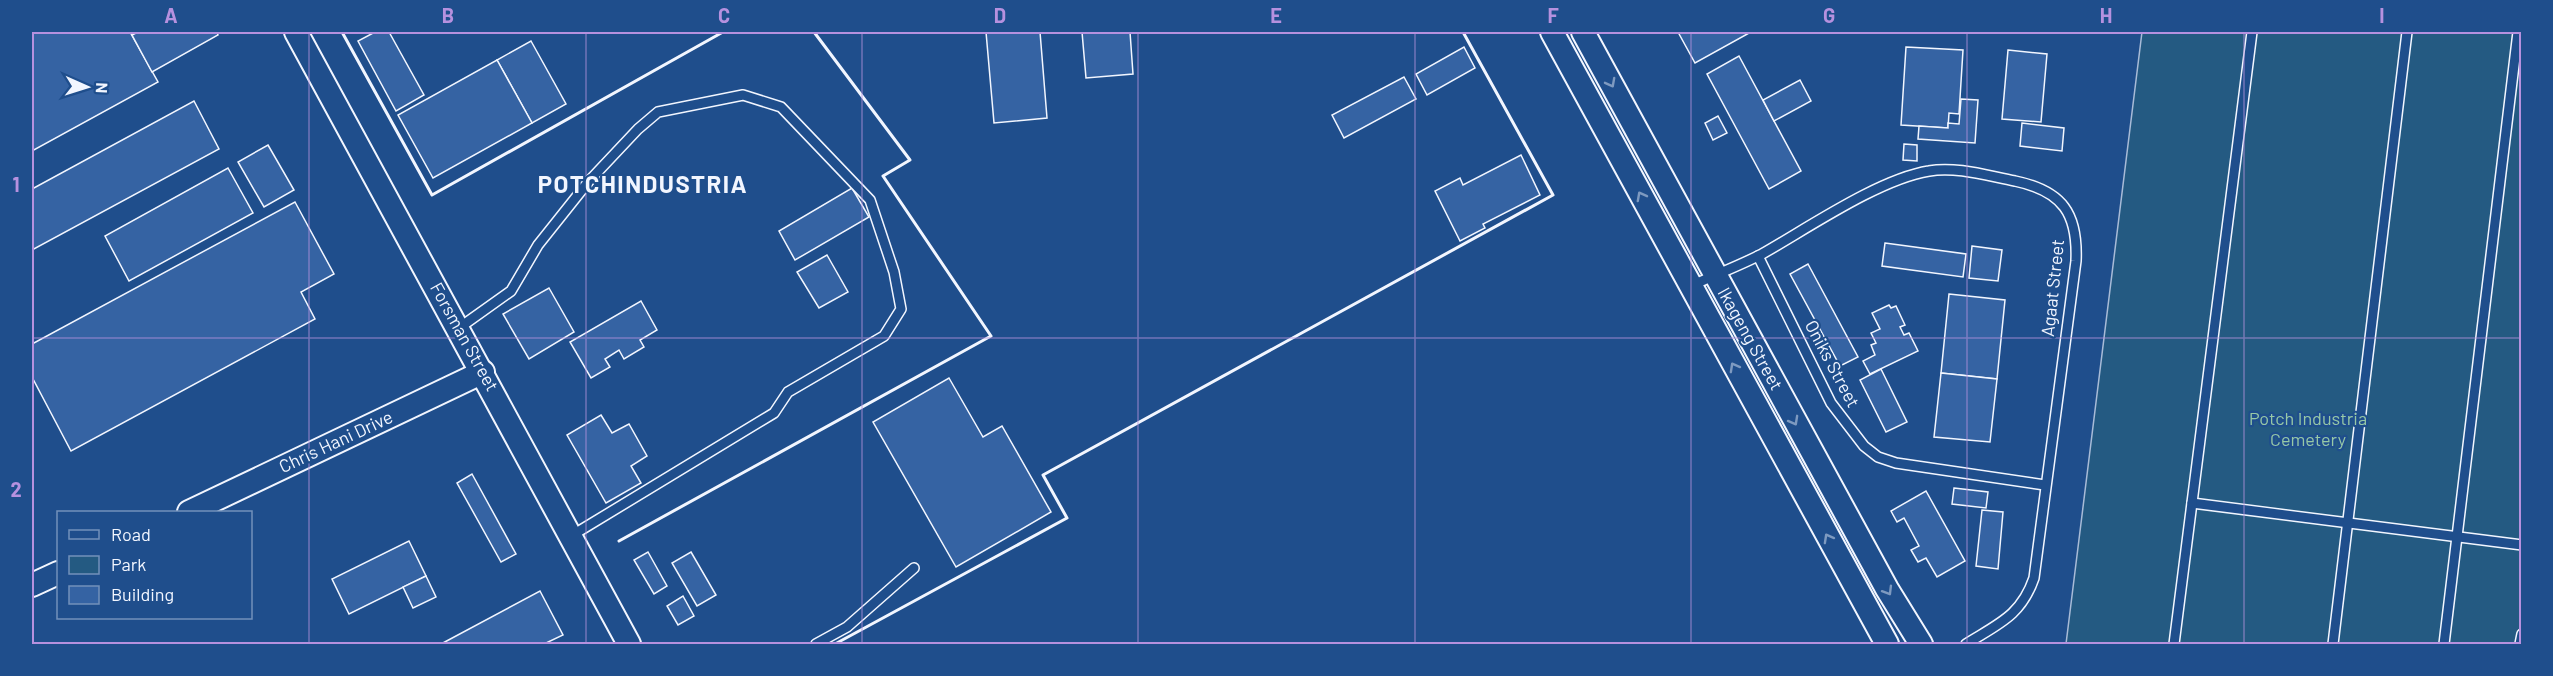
<svg xmlns="http://www.w3.org/2000/svg" width="2553" height="676" font-family="Barlow,sans-serif">
<rect width="100%" height="100%" fill="#1f4e8c"/>
<path fill="#245a82" stroke="#a8bbd7" stroke-width="1.5" d="M2142 32H2521V644H2066Z"/>
<g fill="#3563a3" stroke="#f2f6ff" stroke-width="1.5">
<path d="M32 32H130L158 82 32 151Z"/>
<path d="M138 32H217L218 35 152 72 132 35Z"/>
<path d="M375 32H389L424 95 396 111 358 41Z"/>
<path d="M986 32H1040L1047 118 994 123Z"/>
<path d="M1082 32H1130L1133 74 1086 78Z"/>
<path d="M1678 32H1751L1695 63Z"/>
<path d="M531 41 566 104 532 123 497 60Z"/>
<path d="M1464 47 1475 68 1427 95 1416 74Z"/>
<path d="M1906 47 1963 50 1959 114 1949 113 1948 128 1901 125Z"/>
<path d="M2008 50 2047 54 2041 122 2002 119Z"/>
<path d="M1739 56 1801 171 1769 189 1707 74Z"/>
<path d="M497 60 532 123 433 178 398 115Z"/>
<path d="M1404 77 1416 99 1344 138 1332 115Z"/>
<path d="M1800 80 1811 101 1774 121 1763 100Z"/>
<path d="M1961 99 1978 100 1975 143 1918 139 1919 126 1948 128V123L1959 124Z"/>
<path d="M194 101 219 149 32 250V189Z"/>
<path d="M1718 116 1727 133 1713 140 1705 123Z"/>
<path d="M2022 123 2064 128 2062 151 2020 146Z"/>
<path d="M1904 144 1917 145V161L1903 160Z"/>
<path d="M268 145 294 190 264 207 238 162Z"/>
<path d="M1521 155 1540 195 1483 224 1485 228 1460 241 1435 191 1460 178 1463 185Z"/>
<path d="M228 168 253 213 129 281 105 236Z"/>
<path d="M852 188 869 217 795 260 779 231Z"/>
<path d="M295 202 334 274 301 292 315 319 71 451 32 377V344Z"/>
<path d="M1885 243 1966 254 1963 277 1882 266Z"/>
<path d="M1972 246 2002 250 1998 281 1969 278Z"/>
<path d="M827 255 848 292 819 308 797 272Z"/>
<path d="M1808 264 1858 357 1840 366 1790 274Z"/>
<path d="M549 288 574 332 529 359 503 314Z"/>
<path d="M1949 294 2005 300 1997 379 1941 373Z"/>
<path d="M641 301 657 330 640 340 644 347 624 359 619 350 605 359 610 367 591 378 570 342Z"/>
<path d="M1889 305 1891 308 1896 306 1905 325 1900 327 1904 335 1909 333 1918 351 1870 374 1863 361 1875 355 1871 345 1876 343 1871 333 1880 329 1872 313Z"/>
<path d="M1881 369 1907 422 1886 432 1860 380Z"/>
<path d="M1941 373 1997 379 1990 442 1934 437Z"/>
<path d="M949 378 983 437 1002 426 1051 512 956 567 873 422Z"/>
<path d="M601 415 612 433 629 424 647 456 631 466 641 483 606 503 567 435Z"/>
<path d="M472 474 516 554 501 562 457 483Z"/>
<path d="M1954 488 1988 492 1986 508 1952 504Z"/>
<path d="M1926 491 1965 561 1937 577 1926 558 1918 562 1911 550 1919 546 1904 518 1897 522 1891 511Z"/>
<path d="M1982 510 2003 512 1998 569 1976 566Z"/>
<path d="M409 541 426 576 349 614 332 579Z"/>
<path d="M648 552 667 586 654 594 634 560Z"/>
<path d="M691 552 716 595 697 606 672 563Z"/>
<path d="M426 576 436 597 413 608 403 587Z"/>
<path d="M540 591 563 635 544 644H441Z"/>
<path d="M683 596 694 616 678 625 667 606Z"/>
</g>
<g fill="none" stroke-linecap="round" stroke-linejoin="round">
<g stroke="#f2f6ff" stroke-width="12">
<g id="service">
<path d="M1758 256 1831 403 1864 446 1878 457 1896 463 2045 485"/>
<path d="M1691 286C1714 275 1739 266 1762 254 1808 228 1879 179 1929 171 1956 166 1988 176 2015 181 2063 191 2078 214 2076 261L2034 578C2021 616 1998 624 1966 644"/>
<path d="M459 328 511 291 538 245 589 181 638 129 658 112 743 95 781 107 870 200 894 272 901 309 884 336 788 392 774 413 571 536"/>
<path d="M2192 503 2522 545"/>
<path d="M816 644 847 627 914 568"/>
<path d="M2174 644 2252 32"/>
<path d="M2333 644 2407 32"/>
<path d="M2444 644 2518 32"/>
<path d="M2520 644 2522 634"/>
</g>
</g>
<g stroke="#f2f6ff" stroke-width="26">
<g id="tertiary">
<path d="M296 32 629 644"/>
<path d="M1552 32 1887 644"/>
<path d="M1583 32 1887 589 1921 644"/>
<path d="M189 512 483 372"/>
<path d="M32 585 58 573"/>
</g>
</g>
<use href="#service" stroke="#1f4e8c" stroke-width="9"/>
<use href="#tertiary" stroke="#1f4e8c" stroke-width="22"/>
<g stroke="#f2f6ff" stroke-width="3">
<path d="M342 32 432 195 723 32"/>
<path d="M619 541 991 336 883 176 910 160 814 32"/>
<path d="M835 644 1067 518 1043 475 1553 195 1463 32"/>
</g>
</g>
<defs><path id="oneway-chevron" d="M-2-3.5L2.5 0L-2 3.5" fill="none" stroke-width="1.6" stroke-linecap="round" stroke-linejoin="round" transform="scale(1.5)"/></defs>
<g stroke="#7e9ac0">
<use href="#oneway-chevron" transform="translate(1611 83) rotate(62)"/>
<use href="#oneway-chevron" transform="translate(1641 196) rotate(-118)"/>
<use href="#oneway-chevron" transform="translate(1734 367) rotate(-119)"/>
<use href="#oneway-chevron" transform="translate(1794 421) rotate(61)"/>
<use href="#oneway-chevron" transform="translate(1828 538) rotate(-119)"/>
<use href="#oneway-chevron" transform="translate(1888 591) rotate(59)"/>
</g>
<path fill="none" stroke="#b691df" stroke-width="1.5" stroke-opacity="0.55" d="M309 32V644M586 32V644M862 32V644M1138 32V644M1415 32V644M1691 32V644M1967 32V644M2244 32V644M32 338H2522"/>
<g text-anchor="middle" stroke-width="4.5" stroke-linejoin="round" paint-order="stroke">
<g font-size="18" fill="#f2f6ff" stroke="#1f4e8c">
<text transform="translate(2053 288) rotate(-84)" y="6">Agaat Street</text>
<text transform="translate(464 337) rotate(61)" y="6">Forsman Street</text>
<text transform="translate(1750 339) rotate(61)" y="6">Ikageng Street</text>
<text transform="translate(1832 364) rotate(62)" y="6">Oniks Street</text>
<text transform="translate(336 442) rotate(-25)" y="6">Chris Hani Drive</text>
</g>
<g font-size="18" fill="#97c8a6" stroke="#1f4e8c">
<text x="2308" y="425">Potch Industria<tspan x="2308" dy="21">Cemetery</tspan></text>
</g>
<g font-size="24" font-weight="bold" letter-spacing="1.5" fill="#f2f6ff" stroke="#1f4e8c">
<text x="643" y="193">POTCHINDUSTRIA</text>
</g>
</g>
<rect width="2553" height="676" fill="none" stroke="#1f4e8c" stroke-width="66"/>
<rect x="57" y="511" width="195" height="108" fill="#1f4e8c" stroke="#7391ba" stroke-width="1.5"/>
<rect x="69" y="530" width="30" height="9" fill="#1f4e8c" stroke="#7391ba" stroke-width="1.5"/>
<text x="111" y="541" font-size="18" fill="#f2f6ff">Road</text>
<rect x="69" y="556" width="30" height="18" fill="#245a82" stroke="#7391ba" stroke-width="1.5"/>
<text x="111" y="571" font-size="18" fill="#f2f6ff">Park</text>
<rect x="69" y="586" width="30" height="18" fill="#3563a3" stroke="#7391ba" stroke-width="1.5"/>
<text x="111" y="601" font-size="18" fill="#f2f6ff">Building</text>
<g transform="translate(87 87) rotate(93)" stroke="#1f4e8c" stroke-width="4.5" paint-order="stroke">
<path d="M0-4.5L10 22L0 15L-10 22Z" fill="#f2f6ff"/>
<text y="-9" font-size="16" font-weight="bold" text-anchor="middle" fill="#f2f6ff">N</text>
</g>
<rect x="33" y="33" width="2487" height="610" fill="none" stroke="#b691df" stroke-width="2"/>
<g font-size="20" text-anchor="middle" font-weight="bold" fill="#b691df">
<text x="171" y="23">A</text>
<text x="448" y="23">B</text>
<text x="724" y="23">C</text>
<text x="1000" y="23">D</text>
<text x="1276" y="23">E</text>
<text x="1553" y="23">F</text>
<text x="1829" y="23">G</text>
<text x="2106" y="23">H</text>
<text x="2382" y="23">I</text>
<text x="16" y="192">1</text>
<text x="16" y="497">2</text>
</g>
</svg>
